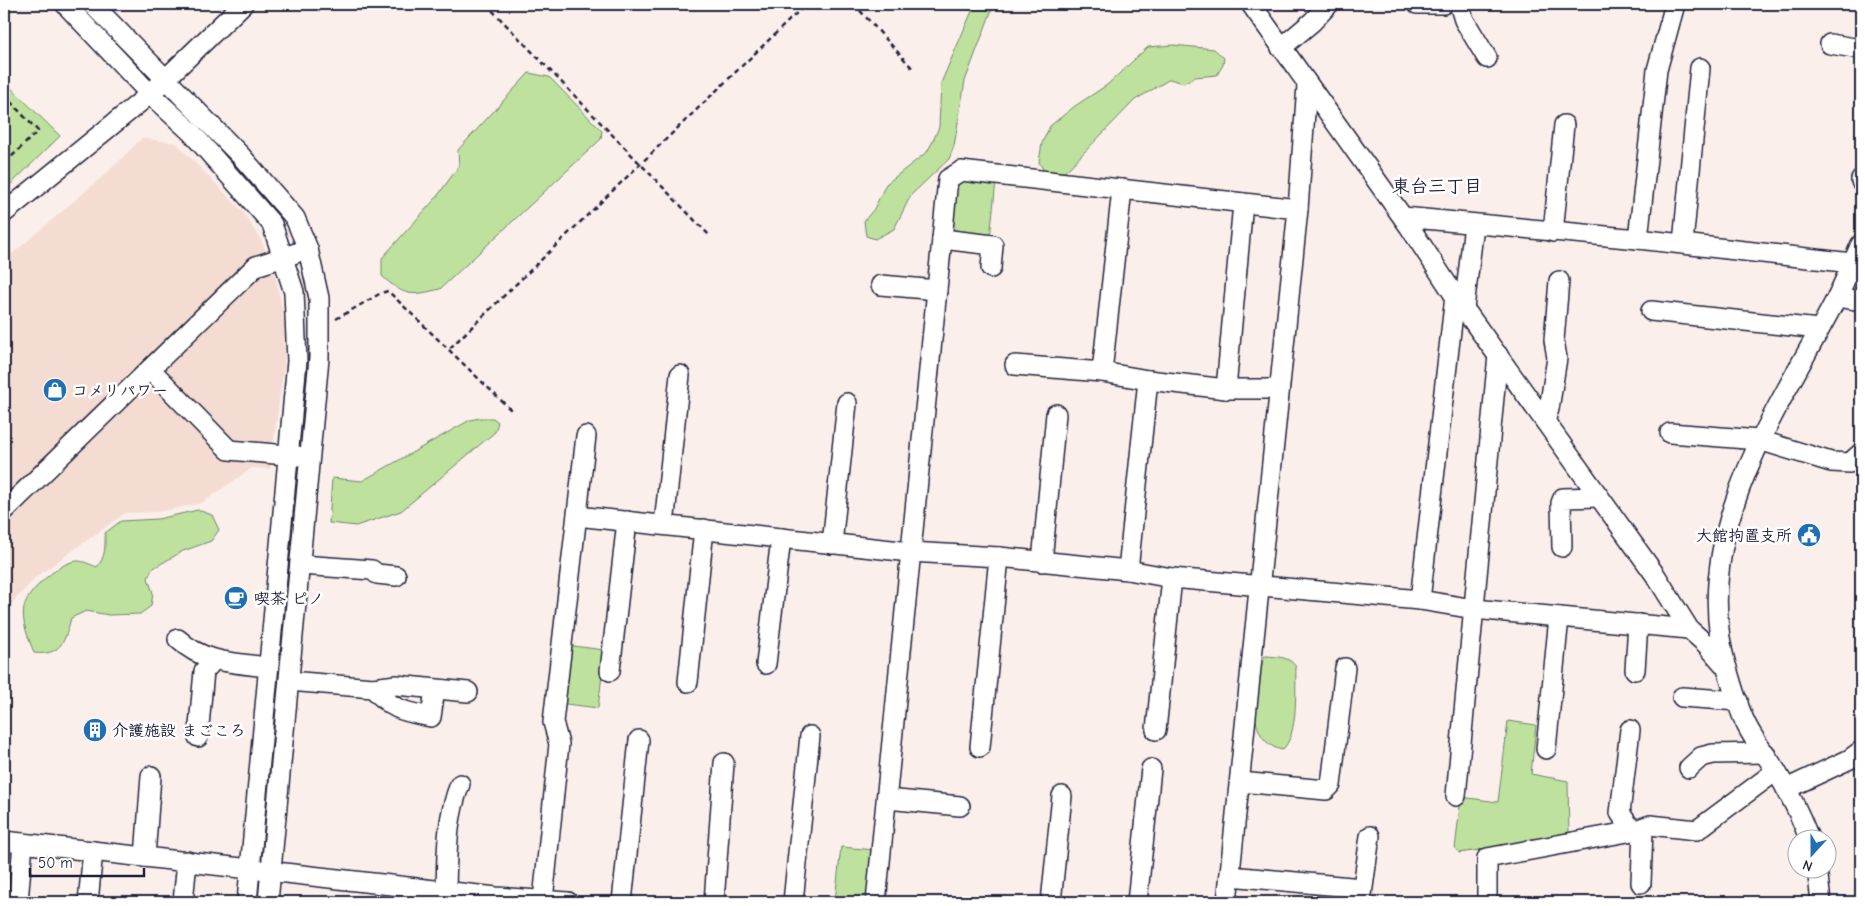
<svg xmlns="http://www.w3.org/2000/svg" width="1865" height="906" font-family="'Comic Neue','Klee One',sans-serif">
<rect width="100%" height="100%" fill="#faefeb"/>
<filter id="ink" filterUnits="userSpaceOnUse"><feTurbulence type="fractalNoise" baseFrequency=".02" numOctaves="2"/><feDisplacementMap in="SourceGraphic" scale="10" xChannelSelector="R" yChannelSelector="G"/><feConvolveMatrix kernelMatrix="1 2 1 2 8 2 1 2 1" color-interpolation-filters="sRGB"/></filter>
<g filter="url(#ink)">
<path fill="#f4dcd2" d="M142 138 176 143 243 212 261 240 275 273 285 326 284 364 270 469 252 468 202 503 157 512 125 513 36 577 4 612V261L109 171Z"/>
<g fill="#bee29d" stroke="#70826c">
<path d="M975 4H994L965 81 954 146 949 159 911 195 894 229 875 239 866 236 864 221 874 209 886 184 927 152 933 141 939 127 941 83Z"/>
<path d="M1173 45 1214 49 1224 58 1223 65 1217 75 1195 77 1183 83 1170 79 1135 100 1065 172 1044 171 1039 162 1042 143 1050 126 1075 106 1107 85 1148 47Z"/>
<path d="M529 73 549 77 602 131 601 139 440 289C411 296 405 297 382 276V258L436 198 459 166 458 150Z"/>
<path d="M4 81 60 136 4 191Z"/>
<path d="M964 178 996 181 990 238 945 234 951 184Z"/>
<path d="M480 418H493L498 422 495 432 401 511 356 526 329 523 332 478 362 481 470 420Z"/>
<path d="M198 510 212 515 219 530 211 541 183 551 152 569 148 578 153 593 151 606 140 614 109 615 86 611 71 618C65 641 61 656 34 653 29 638 21 623 24 607 27 591 62 560 78 561 84 561 91 565 97 567 106 557 105 546 105 533L121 521 158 519Z"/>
<path d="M565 645 605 650 598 708 558 703Z"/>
<path d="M1266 656C1278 657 1289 656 1296 667 1295 688 1299 736 1282 750 1245 742 1252 685 1262 658Z"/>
<path d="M1508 721 1536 725 1531 774 1568 781 1569 837 1459 853 1455 849 1461 797 1498 802Z"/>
<path d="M841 847 875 850 869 902 835 901Z"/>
</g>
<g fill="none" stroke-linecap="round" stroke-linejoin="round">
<g stroke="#22223b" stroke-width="22">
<g id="minor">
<path d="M65 4 150 94 191 132 272 224 294 292 297 361 247 902"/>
<path d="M92 4 241 156 295 218 308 249 319 298V358L268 902"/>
<path d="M1251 4 1409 226 1455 296 1656 576 1689 629 1706 644 1727 668"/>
<path d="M1417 4H1443"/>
<path d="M1459 4 1464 20 1487 58"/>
<path d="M1830 44 1861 49"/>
<path d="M1281 48 1312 22 1329 4"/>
<path d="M1861 179V181"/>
<path d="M4 213 150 94 243 4"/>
<path d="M1403 217 1638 239 1852 263"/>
<path d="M1553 232 1564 125"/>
<path d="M942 239 993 245 991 268"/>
<path d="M1638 239 1657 70 1675 4"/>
<path d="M1683 243 1700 68"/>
<path d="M881 285 937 290"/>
<path d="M1837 297 1861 301"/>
<path d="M1464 308 1474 225"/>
<path d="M1651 311 1819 329"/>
<path d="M1015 365 1102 372 1148 380 1226 389H1279"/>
<path d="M150 369 229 450 298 456"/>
<path d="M1102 372 1122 189"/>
<path d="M1226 389 1243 203"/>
<path d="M1545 421 1549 409 1557 358 1554 340 1559 281"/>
<path d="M1670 433 1759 440 1831 462 1850 463 1861 453"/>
<path d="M4 511 256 266 296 253"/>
<path d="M577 516 910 552 999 557 1128 570 1172 578 1420 600 1474 609 1689 629"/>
<path d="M664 525 680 375"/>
<path d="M832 544 847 403"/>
<path d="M1562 547 1561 503 1563 498 1599 497"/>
<path d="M1042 562 1056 414"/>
<path d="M301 565 372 570 377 574 396 576"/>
<path d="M1128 570 1148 380"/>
<path d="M1420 600 1455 296"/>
<path d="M178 639C203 663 235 663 268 667"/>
<path d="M766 664 781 538"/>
<path d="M1635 670 1638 624"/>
<path d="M610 671 627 521"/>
<path d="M289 681 373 688 396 685 468 692"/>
<path d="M688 682 704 529"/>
<path d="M373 688C394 711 402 711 431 717L435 689"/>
<path d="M1682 697 1738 701"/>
<path d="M1156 730 1172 578"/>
<path d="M1630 730 1620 813 1633 831"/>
<path d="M198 737 204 671 214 660"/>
<path d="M980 747 999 557"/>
<path d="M1546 749 1559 617"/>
<path d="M1689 768 1701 757 1713 754 1765 753"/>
<path d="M1240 782 1326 790 1331 785 1345 668"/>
<path d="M1786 789 1850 759 1861 751"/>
<path d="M1456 796 1498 355"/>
<path d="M887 799 960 806"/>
<path d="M1809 838C1800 815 1789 792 1776 771 1767 756 1755 742 1747 726 1738 709 1733 687 1727 669 1687 535 1778 411 1836 299 1845 281 1853 262 1861 244"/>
<path d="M4 841 496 897 568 902"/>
<path d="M145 857 151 776"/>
<path d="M1817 868 1821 902"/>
<path d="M1230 876 1362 888"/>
<path d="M1641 883 1643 829"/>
<path d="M446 891C447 855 446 819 460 784"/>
<path d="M543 900 559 744 553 722 586 436"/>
<path d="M18 902 23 843"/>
<path d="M88 902 93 851"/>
<path d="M183 902 187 861"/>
<path d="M622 902 639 740"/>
<path d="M714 902 724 763"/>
<path d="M793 902 810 736"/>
<path d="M876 902 948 179 961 171 1298 209"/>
<path d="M1051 902 1062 796"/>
<path d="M1137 902 1151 769"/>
<path d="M1227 902 1298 209 1307 85"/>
<path d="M1361 902 1370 836"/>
<path d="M1487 902V858L1633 831 1650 825 1697 830 1776 771"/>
</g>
</g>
<g stroke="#22223b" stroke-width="2.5" stroke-dasharray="5 4" stroke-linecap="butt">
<path d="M486 4 709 235"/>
<path d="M854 4 914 70"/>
<path d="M4 95 38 131 4 164"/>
<path d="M336 319 381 293 388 291 511 410"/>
<path d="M450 348 806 4"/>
</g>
<use href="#minor" stroke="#fff" stroke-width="19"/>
</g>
</g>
<defs>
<g id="shop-disc" transform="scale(1.25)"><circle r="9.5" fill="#1f6fb2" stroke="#fff"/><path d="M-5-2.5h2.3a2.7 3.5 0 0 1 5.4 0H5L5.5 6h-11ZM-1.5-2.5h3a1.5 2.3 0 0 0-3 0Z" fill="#fff"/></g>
<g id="civic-disc" transform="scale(1.25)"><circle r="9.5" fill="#1f6fb2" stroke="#fff"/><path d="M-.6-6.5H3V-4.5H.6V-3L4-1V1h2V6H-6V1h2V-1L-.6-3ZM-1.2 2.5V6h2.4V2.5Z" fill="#fff"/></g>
<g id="cafe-disc" transform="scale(1.25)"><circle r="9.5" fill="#1f6fb2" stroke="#fff"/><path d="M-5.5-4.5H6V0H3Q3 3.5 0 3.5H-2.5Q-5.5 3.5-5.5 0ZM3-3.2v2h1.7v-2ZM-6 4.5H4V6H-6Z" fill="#fff"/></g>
<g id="building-disc" transform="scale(1.25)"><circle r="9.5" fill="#1f6fb2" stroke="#fff"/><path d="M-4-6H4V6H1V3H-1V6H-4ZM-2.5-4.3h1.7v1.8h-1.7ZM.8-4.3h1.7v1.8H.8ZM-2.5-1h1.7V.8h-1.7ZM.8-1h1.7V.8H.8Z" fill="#fff"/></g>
</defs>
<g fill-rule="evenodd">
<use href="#shop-disc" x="55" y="390"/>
<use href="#civic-disc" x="1809" y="535"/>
<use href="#cafe-disc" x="236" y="598"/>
<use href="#building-disc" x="95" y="730"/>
</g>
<g text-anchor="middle" stroke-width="5" stroke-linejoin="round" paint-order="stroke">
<g font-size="16" font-weight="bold" fill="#22223b" stroke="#fff" text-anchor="start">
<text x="72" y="396">コメリパワー</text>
<text x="1792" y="541" text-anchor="end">大館拘置支所</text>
<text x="254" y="604">喫茶 ピノ</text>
<text x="112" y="736">介護施設 まごころ</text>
</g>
<g font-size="18" font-weight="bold" fill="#22223b" stroke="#fff">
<text x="1437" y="192">東台三丁目</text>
</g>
</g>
<rect width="1865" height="906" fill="none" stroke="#fff" stroke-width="20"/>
<rect x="10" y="10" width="1845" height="886" fill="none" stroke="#22223b" stroke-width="2" filter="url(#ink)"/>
<g transform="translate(1812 854) rotate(201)"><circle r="24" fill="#ffffff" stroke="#a7a7b1"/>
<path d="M0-4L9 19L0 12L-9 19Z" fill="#1f6fb2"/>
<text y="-8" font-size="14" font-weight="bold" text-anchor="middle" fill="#22223b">N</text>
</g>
<path d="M30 868v8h114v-8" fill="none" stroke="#22223b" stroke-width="2.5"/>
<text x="38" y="868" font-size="15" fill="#22223b" stroke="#ffffff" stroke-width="4" paint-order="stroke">50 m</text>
</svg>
